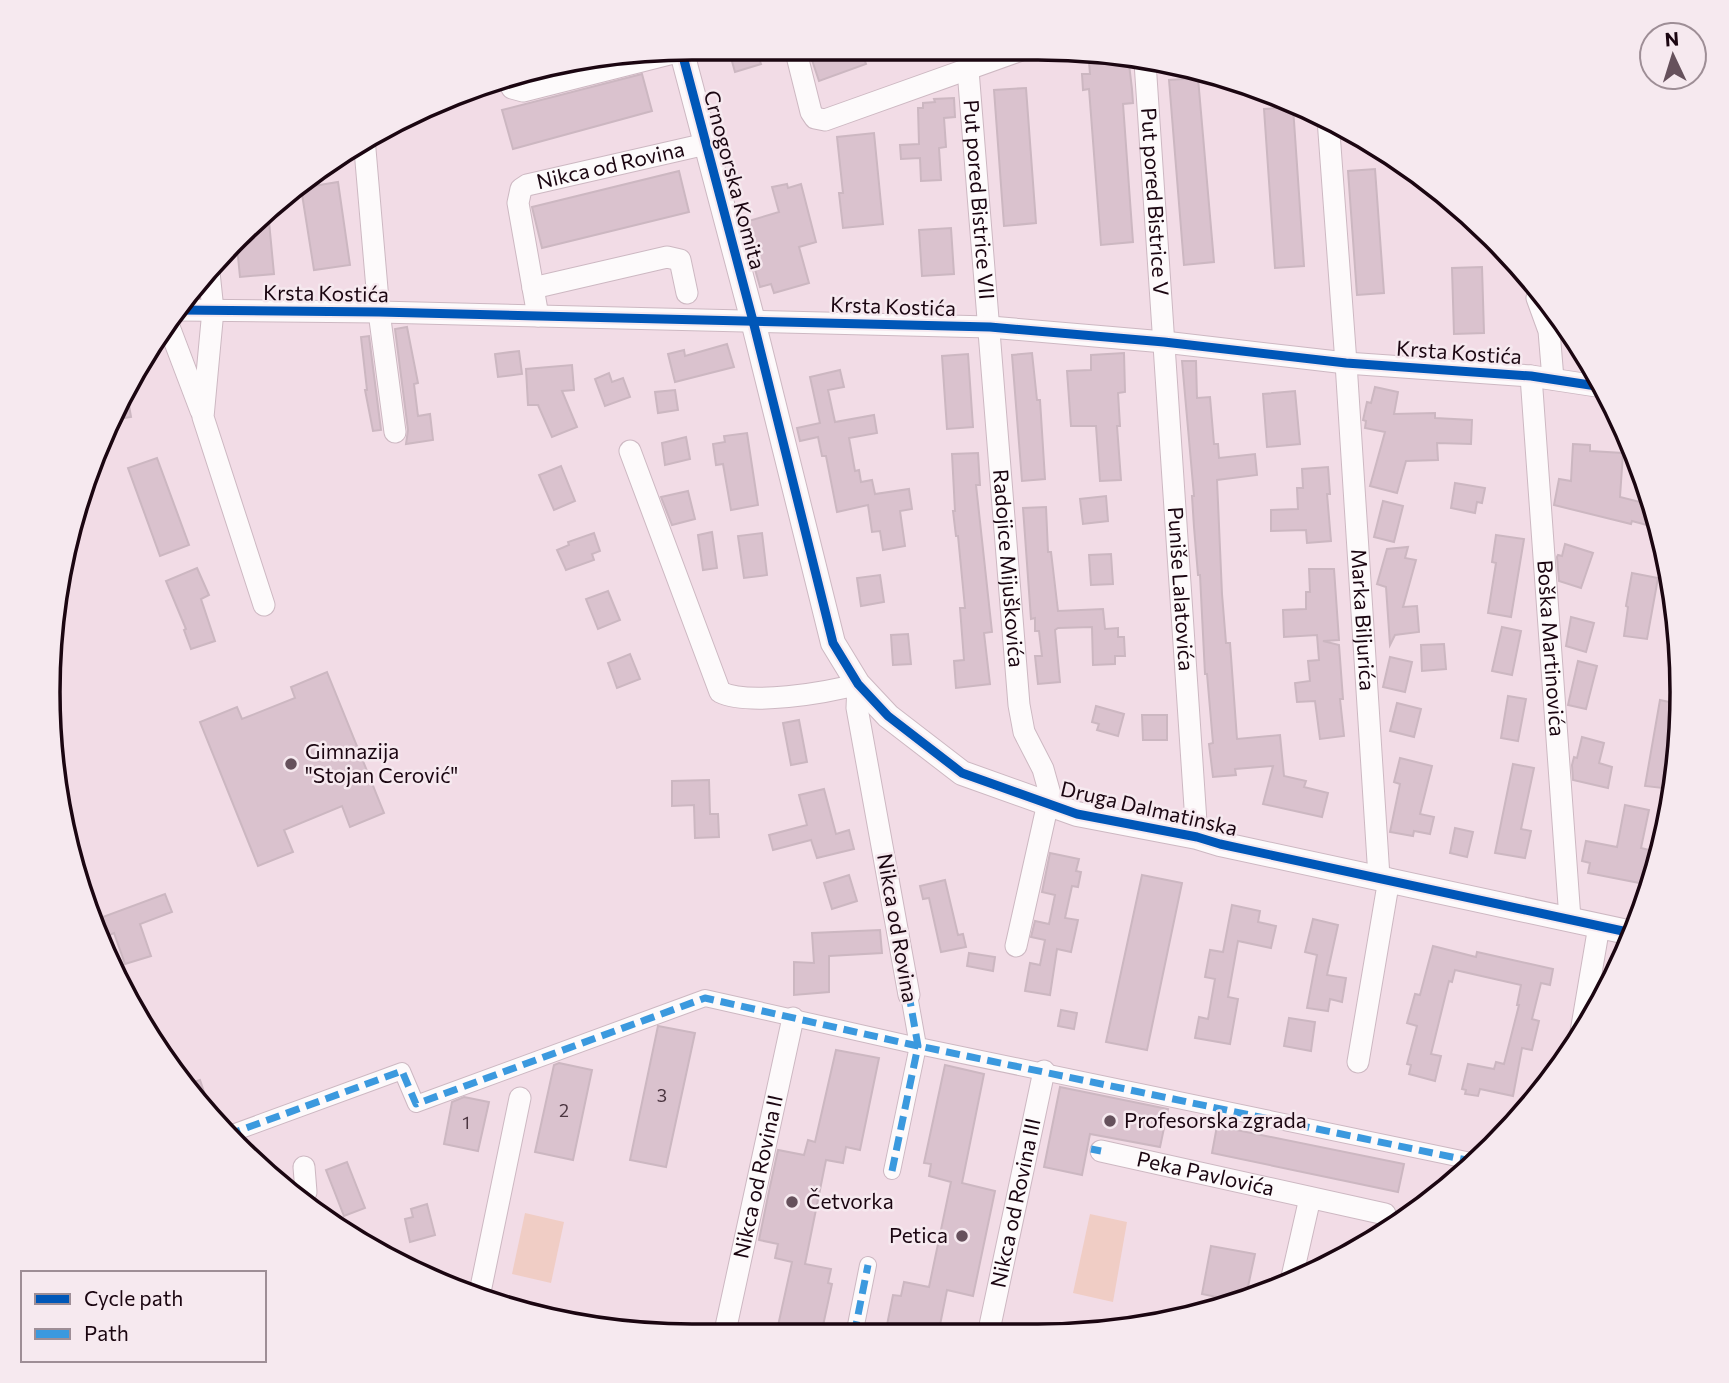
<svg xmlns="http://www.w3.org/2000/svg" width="1729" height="1383" font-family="Commissioner,sans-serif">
<rect width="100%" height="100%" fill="#f2dce6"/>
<g fill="#f0cdc5">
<path d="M525 1213 564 1222 551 1283 512 1274Z"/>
<path d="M1090 1214 1127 1222 1113 1302 1073 1293Z"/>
</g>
<g fill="#dac2ce" stroke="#ccb7c1" stroke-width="2">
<path d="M728 47H755L761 64 735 72Z"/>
<path d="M808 48H860L866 64 819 81Z"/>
<path d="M1118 60V65L1129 64 1132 89 1133 103 1123 104 1133 242 1101 245 1089 89 1083 90 1082 74H1090L1089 62Z"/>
<path d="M642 74 652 111 513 149 502 110Z"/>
<path d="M1198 78 1214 262 1184 265 1169 80Z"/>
<path d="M1026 88 1036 223 1004 226 994 90Z"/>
<path d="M954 98 955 117 944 118 946 147 939 148 941 180 921 181 920 158 901 159 900 145 919 144 918 108H923V103L935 102 934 99Z"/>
<path d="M1293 107 1304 266 1275 268 1264 109Z"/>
<path d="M874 133 883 224 843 228 839 193H843L837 137Z"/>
<path d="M1375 169 1384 293 1357 295 1348 171Z"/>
<path d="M679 171 689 212 542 248 532 207Z"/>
<path d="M338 182 350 265 314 270 301 188Z"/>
<path d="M787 184 788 188 801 184 816 242 799 247 809 283 774 293 771 284 760 287 742 223 779 212 772 187Z"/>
<path d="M268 211 274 274 240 277 236 236Z"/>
<path d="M951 228 954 274 922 276 919 230Z"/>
<path d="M1482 267 1484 333 1454 334 1452 268Z"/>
<path d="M407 327 418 383 414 384 418 416 430 414 433 440 406 444 408 430 395 329Z"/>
<path d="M369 336 381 430 373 431 365 390H367L361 337Z"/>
<path d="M727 344 734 367 675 382 668 354 684 350 685 356Z"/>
<path d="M519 351 522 374 498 377 495 354Z"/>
<path d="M1032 353 1037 400H1040L1045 479 1022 481 1012 355Z"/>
<path d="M1124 353 1125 392 1118 393 1120 426H1117L1121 480 1100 481 1096 426H1071L1067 371 1091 370V355Z"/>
<path d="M968 354 973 427 947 429 942 356Z"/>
<path d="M1182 361H1196L1197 398 1210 397 1214 444H1218L1219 458 1255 454 1257 475 1217 480 1222 594 1226 643H1230L1237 739 1280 735 1284 776 1306 781 1304 787 1328 793 1322 817 1263 804 1273 766 1235 769 1236 775 1213 777 1209 744 1213 743 1207 674H1205L1200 575H1198L1194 527 1192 496H1194Z"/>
<path d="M572 365 574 390 562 391 577 427 552 437 538 405H528L526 369Z"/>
<path d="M840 370 844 387 828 390 835 422 874 415 877 433 849 438 855 471 859 470 861 482 872 480 875 494 909 489 912 509 900 511 905 546 883 550 880 531 872 532 868 505 837 512 826 456H822L818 437 800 441 797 428 820 423 810 377Z"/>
<path d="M609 373 612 382 623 378 630 397 605 406 595 379Z"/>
<path d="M1375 387 1398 392 1394 414 1435 413V418L1472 420 1471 444 1437 443 1438 460 1406 461 1397 493 1370 486 1385 432 1365 428 1366 421 1363 420 1367 402 1371 403Z"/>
<path d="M126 388 131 417 112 420 117 409Z"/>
<path d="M675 390 678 410 658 413 655 392Z"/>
<path d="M1295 391 1300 444 1267 447 1263 394Z"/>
<path d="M747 433 758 505 731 510 723 464 716 465 713 444 725 442 724 436Z"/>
<path d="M686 437 690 459 665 465 662 443Z"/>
<path d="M1573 444 1590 445V451L1623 453 1620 497 1652 505 1658 528 1632 521 1631 524 1554 505 1559 479 1571 481Z"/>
<path d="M978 453 980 485H976L992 632 984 633 990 684 956 688 954 661 964 660 960 608H965L958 536H956L953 511H955L952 454Z"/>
<path d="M157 458 189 545 160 556 128 468Z"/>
<path d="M561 466 575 501 554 510 539 475Z"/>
<path d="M1328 467 1330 494H1327L1331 541 1307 543 1306 530 1271 531V510L1298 509 1297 488H1303L1302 469Z"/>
<path d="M1455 483 1485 488 1482 503 1477 502 1475 513 1451 508Z"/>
<path d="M688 491 695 519 672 525 661 497Z"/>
<path d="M1106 496 1108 521 1083 524 1080 499Z"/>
<path d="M1383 501 1403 506 1394 542 1374 537Z"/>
<path d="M1046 507 1048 552H1051L1058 611 1103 609 1105 629 1118 628V637H1124L1125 656H1115V664L1093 665 1092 627 1058 628 1055 630 1060 682 1038 684 1035 656H1042L1039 631H1035V618L1031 619 1023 508Z"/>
<path d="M712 532 717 568 703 570 698 535Z"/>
<path d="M594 533 600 551 592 554 594 560 566 570 557 550 569 545 568 542Z"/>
<path d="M762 533 767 575 744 578 738 536Z"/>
<path d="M1496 535 1524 539 1511 617 1488 613 1496 563 1492 562Z"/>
<path d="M1565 544 1593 553 1581 588 1559 581 1557 557 1558 555 1562 556Z"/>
<path d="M1408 547 1405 558 1416 560 1403 607 1417 606 1419 632 1395 635 1390 645 1386 587 1377 584 1387 549Z"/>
<path d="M1111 554 1113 584 1091 585 1089 555Z"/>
<path d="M197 568 209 595 201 599 215 641 191 649 184 630 186 629 166 581Z"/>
<path d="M1309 569H1334L1339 640 1323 641 1339 645 1343 699H1340L1344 736 1320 739 1315 701 1297 702 1295 683 1310 681 1308 661 1319 660 1317 635 1284 637 1283 610 1306 609V592H1310Z"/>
<path d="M1632 573 1658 578 1647 639 1624 636 1628 607 1626 606Z"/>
<path d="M880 575 884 602 861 606 857 578Z"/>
<path d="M608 591 620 620 598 629 586 599Z"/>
<path d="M1571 617 1594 623 1586 652 1566 646Z"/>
<path d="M1502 627 1521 631 1512 675 1492 671Z"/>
<path d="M908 634 911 664 893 665 891 635Z"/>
<path d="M1444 644 1446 669 1422 671 1421 645Z"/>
<path d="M630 654 640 679 617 688 608 663Z"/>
<path d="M1390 657 1412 662 1405 692 1383 687Z"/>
<path d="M1578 661 1597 666 1586 709 1568 705Z"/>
<path d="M327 672 384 813 350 827 342 806 284 830 293 852 258 866 200 722 237 707 242 719 295 698 291 687Z"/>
<path d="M1508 696 1526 699 1518 741 1501 738Z"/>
<path d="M1660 700 1679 704 1680 734 1671 789 1645 786Z"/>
<path d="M1397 703 1421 709 1414 737 1390 731Z"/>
<path d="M1096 706 1124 714 1118 736 1097 730 1099 724 1092 722Z"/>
<path d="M1142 715H1167V740H1143Z"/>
<path d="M799 720 807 762 791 765 783 723Z"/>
<path d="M1582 737 1604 743 1599 763 1612 767 1608 788 1573 780 1572 765 1574 757 1577 758Z"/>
<path d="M1400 758 1432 766 1420 814 1434 817 1430 834 1414 831 1413 836 1390 832 1400 784 1394 782Z"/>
<path d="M1513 764 1534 768 1521 829 1531 831 1525 858 1495 853Z"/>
<path d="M709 780 710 814H718L719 837 695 838 694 805 672 806V781Z"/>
<path d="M824 789 836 834 849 830 854 849 817 858 811 840 773 850 769 835 807 825 799 795Z"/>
<path d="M1625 805 1649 810 1641 848 1661 853 1650 885 1588 873 1590 863 1582 861 1586 841 1617 847Z"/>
<path d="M1455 828 1473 832 1467 857 1450 853Z"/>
<path d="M1050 853 1079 859 1076 871 1081 872 1078 887 1072 886 1065 918 1078 920 1071 952 1057 949 1050 995 1025 991 1030 963 1040 965 1045 940 1031 937 1035 921 1049 924 1055 895 1042 892Z"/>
<path d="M849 875 857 901 832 909 824 883Z"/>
<path d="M1142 875 1182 883 1147 1050 1106 1042Z"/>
<path d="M945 880 958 935 963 934 966 947 941 952 929 898 923 899 920 886Z"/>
<path d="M165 894 172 912 140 924 151 956 125 964 114 933 107 936 100 918Z"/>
<path d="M1232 905 1260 911 1258 922 1276 926 1271 948 1238 941 1228 997 1238 999 1230 1044 1195 1038 1199 1017 1208 1019 1215 979 1205 977 1210 950 1223 952Z"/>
<path d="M1313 919 1338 925 1327 975 1346 978 1342 1002 1330 999 1328 1011 1307 1008 1317 955 1305 952Z"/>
<path d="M880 930 882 953 829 956V992L794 995V962L814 963 812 933Z"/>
<path d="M1433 946 1476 957 1477 952 1553 969 1550 985 1541 983 1532 1019 1539 1021 1532 1050 1522 1048 1513 1096 1480 1089 1478 1096 1465 1094 1466 1090 1462 1089 1468 1064 1494 1069 1496 1062 1504 1064 1519 1005H1517L1521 985 1455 970 1452 982 1449 981 1431 1054 1441 1056 1435 1081 1409 1074 1411 1065 1407 1064 1417 1026 1407 1023 1415 994 1420 995Z"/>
<path d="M969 953 995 957 993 971 967 966Z"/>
<path d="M1061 1010 1077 1013 1074 1029 1058 1026Z"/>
<path d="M1289 1018 1315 1022 1311 1051 1284 1046Z"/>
<path d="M658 1026 695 1033 666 1167 630 1160Z"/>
<path d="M836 1050 879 1058 860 1150 846 1147 843 1163 826 1160 805 1264 831 1269 828 1283 832 1284 821 1335H776L792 1262 775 1258 778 1244 759 1240 769 1191 778 1150 804 1155 808 1140 815 1142Z"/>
<path d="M559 1063 592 1070 573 1160 535 1152 554 1065Z"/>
<path d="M945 1065 984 1074 962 1183 995 1191 973 1296 947 1290 938 1335H885L893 1295 901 1296 904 1282 929 1287 951 1182 929 1176 931 1164 924 1163Z"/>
<path d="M200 1080 213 1119 211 1120 184 1085Z"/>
<path d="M1060 1087 1168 1109 1160 1147 1090 1134 1082 1175 1044 1167Z"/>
<path d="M464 1097 489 1102 478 1151 444 1144 452 1102Z"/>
<path d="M1217 1126 1404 1164 1398 1192 1212 1153Z"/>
<path d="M347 1162 365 1208 344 1216 326 1170Z"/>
<path d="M427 1204 435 1235 410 1242 405 1219 413 1217 411 1209Z"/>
<path d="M1211 1246 1255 1254 1246 1296 1236 1301 1202 1294Z"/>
</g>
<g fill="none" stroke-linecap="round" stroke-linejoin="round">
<g stroke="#cdb8c2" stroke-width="18">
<g id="pedestrian">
<path d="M227 1135 402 1071 416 1104 705 998 909 1044 1476 1162"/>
<path d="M892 1171 918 1046 909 995"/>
<path d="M854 1335 868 1265"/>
</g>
</g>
<g stroke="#cdb8c2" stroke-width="23">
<g id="minor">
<path d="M795 48 811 112 815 118 825 120 1027 48"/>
<path id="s1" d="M1145 62 1197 837"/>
<path id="s2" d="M968 70 1019 705 1024 732 1043 769 1050 794 1016 946"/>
<path d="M507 77 512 88 523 91 681 51"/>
<path id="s3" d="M1328 119 1346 363 1379 877"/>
<path d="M364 138 379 312 395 432"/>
<path d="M209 272 213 310 203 417 264 605"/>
<path d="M533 288 667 257 680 260 687 293"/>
<path d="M1537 298 1549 331 1553 379"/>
<path d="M179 310 379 312 990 327 1164 342 1346 363 1531 376 1603 387"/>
<path id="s4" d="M538 316 518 203 521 189 527 185 706 144"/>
<path d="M168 324 201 411"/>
<path id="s5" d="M1531 376 1570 919"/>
<path d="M630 451 720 692C749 706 826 693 858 684L857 708 909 995"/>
<path d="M1581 1032 1599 926"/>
<path d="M1358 1062 1389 879"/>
<path id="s6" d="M1101 1151 1385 1214"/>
<path d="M301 1204 306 1192 304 1167"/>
<path d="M1292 1277 1310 1198"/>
<path d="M479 1297 520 1098"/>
<path id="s7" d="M988 1335 1044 1071"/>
<path id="s8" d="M724 1336 793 1018"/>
</g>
</g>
<g stroke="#cdb8c2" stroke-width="26">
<path id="tertiary" d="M681 49 753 321 833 643 858 684 888 716 962 773 1077 814 1197 837 1220 844 1632 933"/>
</g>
<use href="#pedestrian" stroke="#fdfafb" stroke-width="16"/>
<use href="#minor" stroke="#fdfafb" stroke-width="21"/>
<use href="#tertiary" stroke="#fdfafb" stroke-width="24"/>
<g stroke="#3b99de" stroke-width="7" stroke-dasharray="14 7" stroke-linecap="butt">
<path d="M227 1135 402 1071 416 1104 705 998 909 1044 1476 1162"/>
<path d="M1091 1149 1101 1151"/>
<path d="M892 1171 918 1046 909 995"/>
<path d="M854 1335 868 1265"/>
</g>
<g stroke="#f6e9ef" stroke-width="13">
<g id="cycleway">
<path d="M681 49 753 321 833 643 858 684 888 716 962 773 1077 814 1197 837 1220 844 1632 933"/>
<path d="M179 310 379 312 990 327 1164 342 1346 363 1531 376 1603 387"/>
</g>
</g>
<use href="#cycleway" stroke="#0057b8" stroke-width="9"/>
</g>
<g fill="#66515c" stroke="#f6e9ef" stroke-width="2.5">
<circle cx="291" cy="764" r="7"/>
<circle cx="1110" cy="1121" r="7"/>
<circle cx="792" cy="1202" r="7"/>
<circle cx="962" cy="1236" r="7"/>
</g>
<g text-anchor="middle" stroke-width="5" stroke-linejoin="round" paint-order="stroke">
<g font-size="18" fill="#4c3641">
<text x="662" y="1102">3</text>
<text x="564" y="1117">2</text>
<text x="466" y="1129">1</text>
</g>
<g font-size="21" fill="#1b0611" stroke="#f6e9ef">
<text dy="7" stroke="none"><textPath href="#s4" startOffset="222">Nikca od Rovina</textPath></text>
<text transform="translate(734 180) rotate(75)" y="7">Crnogorska Komita</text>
<text dy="7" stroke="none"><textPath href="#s2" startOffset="130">Put pored Bistrice VII</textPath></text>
<text dy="7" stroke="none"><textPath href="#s1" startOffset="140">Put pored Bistrice V</textPath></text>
<text transform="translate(326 294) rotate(1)" y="7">Krsta Kostića</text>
<text transform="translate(893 307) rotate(2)" y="7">Krsta Kostića</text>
<text transform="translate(1459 353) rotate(4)" y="7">Krsta Kostića</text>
<text dy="7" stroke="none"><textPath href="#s2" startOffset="500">Radojice Mijuškovića</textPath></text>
<text dy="7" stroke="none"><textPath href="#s1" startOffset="528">Puniše Lalatovića</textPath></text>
<text dy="7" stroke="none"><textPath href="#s3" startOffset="502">Marka Biljurića</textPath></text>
<text dy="7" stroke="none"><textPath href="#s5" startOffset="273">Boška Martinovića</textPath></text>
<text transform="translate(1149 809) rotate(13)" y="7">Druga Dalmatinska</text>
<text transform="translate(897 928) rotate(80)" y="7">Nikca od Rovina</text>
<text dy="7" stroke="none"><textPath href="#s6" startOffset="107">Peka Pavlovića</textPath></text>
<text dy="7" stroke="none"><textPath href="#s8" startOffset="163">Nikca od Rovina II</textPath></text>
<text dy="7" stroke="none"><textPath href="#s7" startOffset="135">Nikca od Rovina III</textPath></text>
</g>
<g font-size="21" fill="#1b0611" stroke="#f6e9ef" text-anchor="start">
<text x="305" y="759">Gimnazija<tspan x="305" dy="24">"Stojan Cerović"</tspan></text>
<text x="1124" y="1128">Profesorska zgrada</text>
<text x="806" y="1209">Četvorka</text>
<text x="948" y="1243" text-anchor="end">Petica</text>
</g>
</g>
<path d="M0 0H1729V1383H0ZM692 60H1038A632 632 0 0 1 1670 692V692A632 632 0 0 1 1038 1324H692A632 632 0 0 1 60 692V692A632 632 0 0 1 692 60Z" fill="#f6e9ef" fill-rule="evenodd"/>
<path fill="none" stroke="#1b0611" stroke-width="3.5" d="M692 60H1038A632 632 0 0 1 1670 692V692A632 632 0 0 1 1038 1324H692A632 632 0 0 1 60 692V692A632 632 0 0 1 692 60Z"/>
<rect x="21" y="1271" width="245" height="91" fill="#f6e9ef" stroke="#9e8e96" stroke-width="2"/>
<rect x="35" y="1294" width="35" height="10" fill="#0057b8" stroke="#9e8e96" stroke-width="2"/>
<text x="84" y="1306" font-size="21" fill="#1b0611">Cycle path</text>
<rect x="35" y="1329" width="35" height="10" fill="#3b99de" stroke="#9e8e96" stroke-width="2"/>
<text x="84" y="1341" font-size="21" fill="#1b0611">Path</text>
<g transform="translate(1673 56) rotate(356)"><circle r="33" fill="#f6e9ef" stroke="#9e8e96" stroke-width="2"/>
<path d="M0-5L12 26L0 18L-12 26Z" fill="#66515c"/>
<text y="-10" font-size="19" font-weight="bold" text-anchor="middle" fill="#1b0611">N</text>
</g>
</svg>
